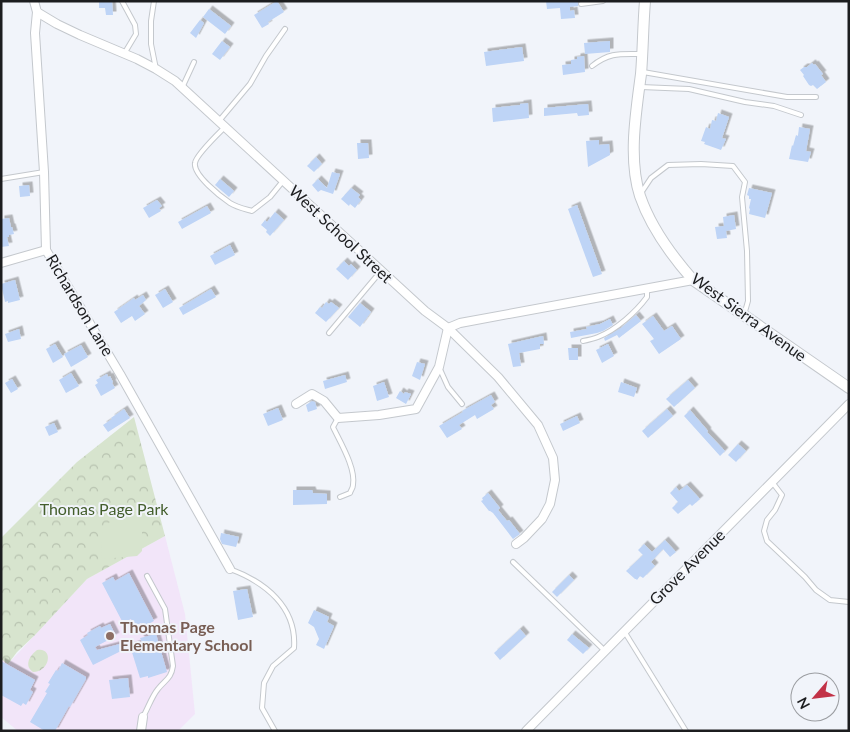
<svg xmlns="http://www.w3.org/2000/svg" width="850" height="732" font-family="Lato,sans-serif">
<defs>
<pattern id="park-crowns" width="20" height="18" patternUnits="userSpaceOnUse" patternTransform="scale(1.25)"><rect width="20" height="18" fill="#d7e4ce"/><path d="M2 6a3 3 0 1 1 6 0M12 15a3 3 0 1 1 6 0" fill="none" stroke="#b8c3b0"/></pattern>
<filter id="shadow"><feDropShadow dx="3.5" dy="-3.5" stdDeviation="0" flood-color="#0004"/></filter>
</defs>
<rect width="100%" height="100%" fill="#f1f4fa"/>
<path fill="#f2e5f9" d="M165 536 185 614 195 714 178 731H18L1 717V659L9 663 87 579Z"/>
<g fill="url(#park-crowns)">
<path d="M134 417 165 536 87 579 35 635 17 652 8 664 1 659V538L77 462Z"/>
<path d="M37 650C54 647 50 672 33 672 24 666 29 656 37 650Z"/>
</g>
<path fill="#d7e4ce" d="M128 516H142V551L137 556 102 559C101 533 98 521 128 516Z"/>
<g fill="#bed4f6" filter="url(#shadow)">
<path d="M99 1H112L113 15H106L105 8H99Z"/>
<path d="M277 1 284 12 268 22 269 24 262 28 254 15Z"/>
<path d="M546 1H578V6L570 7V11L574 10 575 18 561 19 560 8 547 9Z"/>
<path d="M209 9 231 26 225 34 203 17Z"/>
<path d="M200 20 204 23 196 38 190 33Z"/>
<path d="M222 41 230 47 220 60 212 54Z"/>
<path d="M610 41V52L585 54 584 43Z"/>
<path d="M522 47 524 61 486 66 484 52Z"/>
<path d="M584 56 585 72 563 75 562 65 571 64V60L577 59V57Z"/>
<path d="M812 63 814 65 815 64 823 74 821 75 826 82 817 89 813 85 811 86 809 85 803 76 804 75 800 70 804 67H807Z"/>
<path d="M528 103 529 118 493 122 492 108 520 105V104Z"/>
<path d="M588 104 589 115 578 116 577 113 544 116V108Z"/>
<path d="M718 113 729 117 722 138 726 139 721 150 704 144 705 142 701 141 706 127 710 129 712 120 716 121Z"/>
<path d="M799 127 810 129 806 151 811 152 808 162 789 159 792 145 793 146 796 135 798 136Z"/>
<path d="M599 140V145L609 144 610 155 588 167 586 141Z"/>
<path d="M357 143H368L369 158 358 159Z"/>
<path d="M316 157 322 164 314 172 307 166Z"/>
<path d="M332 172 340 174 333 194 321 190 318 192 312 185 318 179 327 188Z"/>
<path d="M220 179 234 191 229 197 215 185Z"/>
<path d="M29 185 30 196 20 197 19 186Z"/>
<path d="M351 188 360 195 358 197 361 200 355 208 350 204 349 206 341 199Z"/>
<path d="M749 188 772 193 765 218 749 214 750 209 749 208 751 199H749V196L747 195Z"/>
<path d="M157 200 162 206 159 208 161 211 149 218 143 208Z"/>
<path d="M577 205 602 274 593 277 568 209Z"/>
<path d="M207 206 211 213 182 229 178 222Z"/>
<path d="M275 212 284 220 270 236 266 232 267 230 261 225 265 220 267 222Z"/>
<path d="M734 215 736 229 726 231 727 238 717 239 715 227 724 226 723 217Z"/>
<path d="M9 218 11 227H12L14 234 9 235V237H7L9 246 1 247V219Z"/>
<path d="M230 245 235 255 215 265 210 256Z"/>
<path d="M344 261 349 266 351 264 357 270 348 280 336 269Z"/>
<path d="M15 280 20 300 8 303V301L5 302 1 284Z"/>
<path d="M165 289 173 302 163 308 155 295Z"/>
<path d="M211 289 216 297 183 315 179 308Z"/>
<path d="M143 295 146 300 139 306 145 314 135 321 132 316 121 323 114 312 134 298 135 300Z"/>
<path d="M326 302 329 304 331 302 339 308 326 322 315 313 320 307 322 308Z"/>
<path d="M360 303 371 312 360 327 348 317Z"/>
<path d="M636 315 641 321 619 338 617 335 605 341 604 338 621 328Z"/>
<path d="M653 316 664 331 672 326 681 339 659 354 650 341 654 339 642 324Z"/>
<path d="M610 319 613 325 603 331 597 333 571 338 570 332 587 329 586 327 600 324Z"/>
<path d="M19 329 21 339 8 342 5 334Z"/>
<path d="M543 336 544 344H540V349L519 353 521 366 513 367 508 344Z"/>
<path d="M55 344 63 357 53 363 46 349Z"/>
<path d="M608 344 614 356 602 363 596 350Z"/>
<path d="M81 345 88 357 71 367 64 354Z"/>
<path d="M568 348H578V360H569Z"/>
<path d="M417 362 425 364 420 380 412 376Z"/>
<path d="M71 373 79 386 66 393 59 380Z"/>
<path d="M107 374 108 377 110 376 113 382 112 383 115 388 101 396 95 385 98 383 96 380Z"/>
<path d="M345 375 347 382 325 389 323 381Z"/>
<path d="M12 379 18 389 11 393 5 383Z"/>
<path d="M688 380 695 388 674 407 666 399Z"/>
<path d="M384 382 389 397 377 401 373 386Z"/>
<path d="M621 382 637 388 634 397 618 392Z"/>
<path d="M400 391 404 394 405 392 411 394 406 404 396 398Z"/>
<path d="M491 395 495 402 491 405 494 409 477 419 475 415 459 425 462 429 447 438 439 426 463 412 462 411Z"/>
<path d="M312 401 315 402 317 409 308 412 306 405Z"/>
<path d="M278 408 283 420 268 426 263 414Z"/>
<path d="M124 409 130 418 108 432 103 425 112 419 111 418Z"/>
<path d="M667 409 673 416 648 438 642 431Z"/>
<path d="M690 410 708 431 707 432 725 451 720 456 684 416Z"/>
<path d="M577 416 580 423 563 431 560 424Z"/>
<path d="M54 423 58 432 49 436 45 427Z"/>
<path d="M738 444 746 451 736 462 728 455Z"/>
<path d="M687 485 700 499 692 506 690 504 678 514 672 508 678 502 670 493 676 487 679 491Z"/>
<path d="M293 490H312L313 493 327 494V504L293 505Z"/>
<path d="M488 493 500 508 498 510 507 521 509 520 520 534 513 539 493 513 490 511H489L481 501 483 500 482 498Z"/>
<path d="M221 533 239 537 236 547 222 544 220 539Z"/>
<path d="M665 540 676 552 670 557 663 549 651 562 655 566 643 578 640 576 637 580 636 579H635L626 571 643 555 638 550 644 544 652 552Z"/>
<path d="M129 573 154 621 143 627 141 623 134 626 131 619 123 623 102 583 113 577 115 581Z"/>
<path d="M569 575 574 580 557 597 552 592Z"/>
<path d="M247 589 253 617 238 620 233 591Z"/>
<path d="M314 610 329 617 327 622 334 626 324 649 316 645 319 639 314 627 308 623Z"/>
<path d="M110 624 116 636 95 647 97 650 120 644 123 650 93 665 80 640 88 635 87 633 100 626 101 628Z"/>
<path d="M520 629 526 636 500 660 494 653Z"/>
<path d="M156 634 167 672 148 678V676L140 678 130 646 142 642 140 638Z"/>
<path d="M572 634 589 648 583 654 567 640Z"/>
<path d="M1 661 35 680 30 690 33 692 26 705 23 703 21 706 1 695Z"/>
<path d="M62 663 86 677V679L70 707 69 706 55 731H45L30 722 47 693 45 692 50 684 48 683 56 670 58 671Z"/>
<path d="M128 678 130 697 112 699 109 680Z"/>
</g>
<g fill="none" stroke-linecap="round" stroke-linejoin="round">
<g stroke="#c4c8cd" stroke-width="6">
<g id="service">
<path d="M122 1 135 25 136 34 124 54"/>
<path d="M154 1 151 21V44L156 69"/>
<path d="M581 4 603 1"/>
<path d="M592 66C610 52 620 54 642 54"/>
<path d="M643 72 787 97H816"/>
<path d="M641 87 689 89 745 102 774 106 801 115"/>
<path d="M182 88 194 62"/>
<path d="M219 121 250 84 266 56 285 29"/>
<path d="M225 127C218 134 196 155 195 163 193 175 221 197 230 203 236 207 245 209 252 211L270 197 283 181"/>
<path d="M1 179 44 172"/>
<path d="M641 193 651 178 668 165 701 164 733 166 745 182 742 197 747 251 748 301 744 315"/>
<path d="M329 333 381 271"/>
<path d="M583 341C588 340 593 339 598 337 616 330 636 312 647 297V288"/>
<path d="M439 367 448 387 462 404"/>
<path d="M338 418 333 427C340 442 356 468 353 485 353 488 351 490 350 493L340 497"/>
<path d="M772 482 782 495 775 510 767 520 764 531 767 541 805 577 816 590 830 600 849 602"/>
<path d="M513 562 605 651"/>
<path d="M230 569C265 582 297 607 294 648L273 666 264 683 262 708 275 731"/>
<path d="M624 631 686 731"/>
<path d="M143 717C148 708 152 696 158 689 166 679 171 679 173 666L165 609 147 576"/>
</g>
</g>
<g stroke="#c4c8cd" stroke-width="10">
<g id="minor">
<path d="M34 1 37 12 57 24 80 35 137 59 156 69 175 81 425 311 448 328 498 377 538 425 553 458 555 480 550 504 542 519 524 538 516 544"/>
<path d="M37 12 35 33 44 172 46 250 120 374 230 569"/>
<path d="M1 263 46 250"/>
<path d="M448 328 460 323 693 280"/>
<path d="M296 404 312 394 324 401 338 418 379 415 416 409 439 367 448 328"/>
<path d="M141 731 143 717"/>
<path d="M526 731 849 404"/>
</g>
</g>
<g stroke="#c4c8cd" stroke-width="12">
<path id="secondary" d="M645 1C643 25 643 50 641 74 636 112 628 159 640 196 651 228 671 255 693 280L849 388"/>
</g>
<use href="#service" stroke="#fff" stroke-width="4"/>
<use href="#minor" stroke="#fff" stroke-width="8"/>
<use href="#secondary" stroke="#fff" stroke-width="10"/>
</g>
<circle fill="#8d6e63" stroke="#f1f4fa" stroke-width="2" cx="110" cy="636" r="5"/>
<g text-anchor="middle" stroke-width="4" stroke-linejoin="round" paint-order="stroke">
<g font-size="16" fill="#1c1d1f" stroke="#f1f4fa">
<text transform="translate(341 234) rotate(43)" y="6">West School Street</text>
<text transform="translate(80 305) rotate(59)" y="6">Richardson Lane</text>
<text transform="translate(749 317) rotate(36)" y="6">West Sierra Avenue</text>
<text transform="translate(687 567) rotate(-45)" y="6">Grove Avenue</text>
</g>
<g font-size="16" fill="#435e2c" stroke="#f1f4fa">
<text x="104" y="515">Thomas Page Park</text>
</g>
<g font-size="16" font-weight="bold" fill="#785e54" stroke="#f1f4fa" text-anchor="start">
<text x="120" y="633">Thomas Page<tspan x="120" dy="18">Elementary School</tspan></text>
</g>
</g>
<rect width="850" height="732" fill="none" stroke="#1c1d1f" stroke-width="5"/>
<g transform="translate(815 697) rotate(242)"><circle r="24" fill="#f1f4fa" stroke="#9c9ea2"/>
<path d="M0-4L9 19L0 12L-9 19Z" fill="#c23247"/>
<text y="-8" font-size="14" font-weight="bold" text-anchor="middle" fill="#1c1d1f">N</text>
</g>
</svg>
